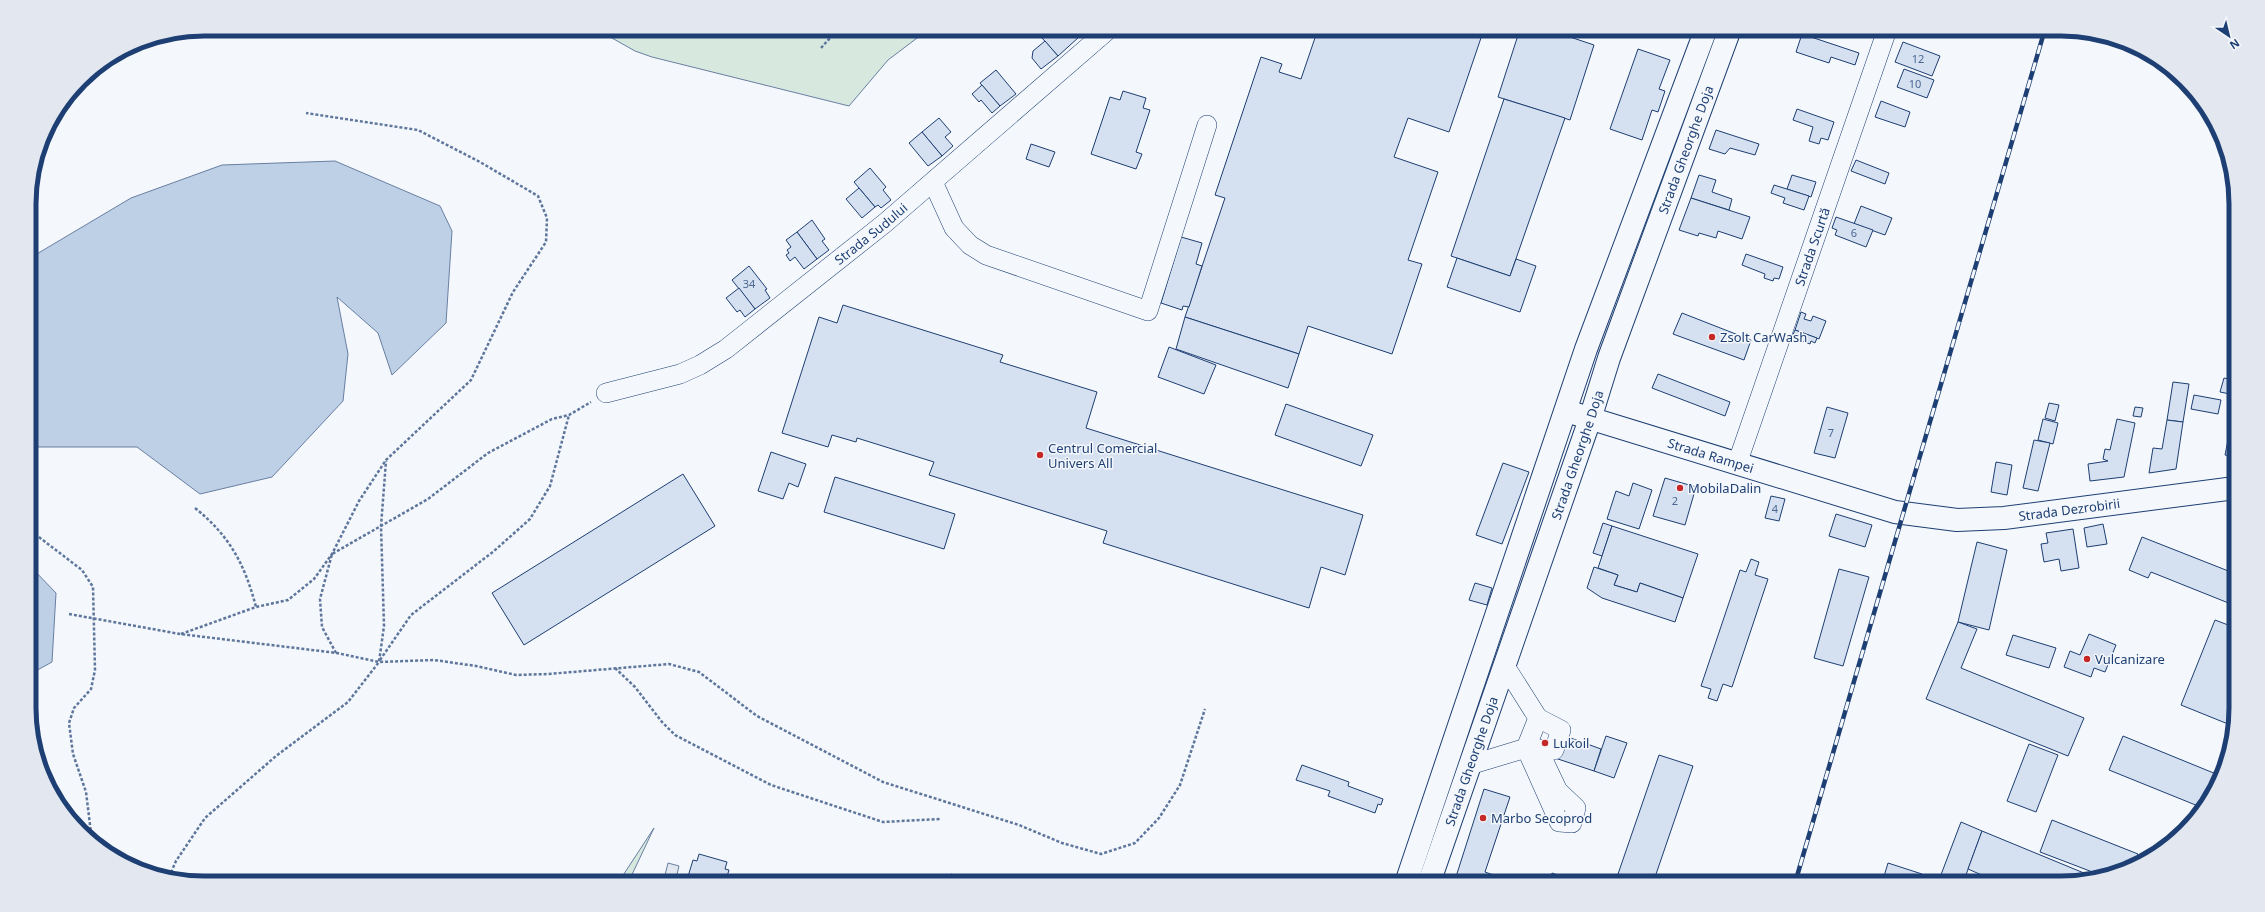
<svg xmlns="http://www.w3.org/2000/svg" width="2265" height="912" font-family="'Noto Sans',sans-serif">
<rect width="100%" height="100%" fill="#f4f7fb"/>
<g fill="#d7e8df" stroke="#687fa3">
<path d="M596 29H929L888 60 849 106 652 57 635 51Z"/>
<path d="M654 828 628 883H617H618Z"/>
</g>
<path fill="#e3e8f0" stroke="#687fa3" d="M668 863 679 866 675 883H663Z"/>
<g fill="#bed0e5" stroke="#687fa3">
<path d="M335 161 440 206 452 231 446 323 392 375 378 333 337 297 348 354 343 401 272 477 200 494 137 447H31L30 258 131 198 222 165Z"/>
<path d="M31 567 56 593 52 662 32 673Z"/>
</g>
<g fill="#d5e0f0" stroke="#1d3f73">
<path d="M1052 29H1072L1079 37 1058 56 1042 38Z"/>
<path d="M1178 29H1191L1189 35 1178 31Z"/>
<path d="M1318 29H1484L1449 132 1408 118 1394 157 1438 172 1408 260 1422 264 1392 354 1308 326 1299 354 1185 317 1225 198 1215 195 1261 57 1282 64 1279 72 1301 79Z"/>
<path d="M1520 29H1546L1594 45 1570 120 1498 97Z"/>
<path d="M1802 34 1859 53 1855 65 1831 57 1829 63 1796 52Z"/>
<path d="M1045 41 1058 56 1041 69 1032 58 1033 51Z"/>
<path d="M1903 42 1940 56 1932 76 1895 62Z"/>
<path d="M1638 49 1670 60 1659 89 1665 91 1658 112 1652 110 1642 140 1610 129Z"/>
<path d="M1904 69 1934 80 1927 98 1897 87Z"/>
<path d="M996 70 1016 94 1000 106 980 83Z"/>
<path d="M982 85 1000 106 992 113 981 100 979 102 972 94Z"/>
<path d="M1123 91 1146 98 1143 108 1150 110 1136 152 1142 154 1136 169 1091 154 1110 97 1120 100Z"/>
<path d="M1504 99 1565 118 1510 276 1451 256Z"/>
<path d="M1881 101 1910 112 1905 127 1875 117Z"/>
<path d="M1797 109 1834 122 1828 140 1821 138 1819 144 1809 141 1813 127 1793 120Z"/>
<path d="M939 118 951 132 945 137 953 146 942 156 922 132Z"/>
<path d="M1716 130 1759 144 1755 155 1730 148 1725 154 1709 149Z"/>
<path d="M922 132 942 156 928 166 909 143Z"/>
<path d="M1031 144 1055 152 1049 167 1026 159Z"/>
<path d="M1856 160 1889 173 1885 184 1851 171Z"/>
<path d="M870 168 886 187 883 190 891 200 881 208 878 205 875 207 854 182Z"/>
<path d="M1699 175 1716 180 1712 192 1732 199 1729 210 1691 198Z"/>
<path d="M1792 175 1816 182 1811 197 1787 189Z"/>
<path d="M1774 185 1809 196 1804 210 1783 203 1785 198 1771 193Z"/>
<path d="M859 188 875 207 862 218 846 199Z"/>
<path d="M1691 198 1750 217 1742 239 1718 231 1716 238 1699 233 1698 236 1679 230Z"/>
<path d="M1861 206 1892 218 1885 235 1854 224Z"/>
<path d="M1836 217 1873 230 1866 247 1835 235 1837 230 1832 228Z"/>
<path d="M812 220 825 239 822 241 829 250 817 259 797 232Z"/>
<path d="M797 232 817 259 804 269 795 257 790 261 786 255 789 253 787 250 791 247 786 240Z"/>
<path d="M1181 237 1202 243 1196 264 1202 266 1189 307 1183 306 1182 310 1161 303Z"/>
<path d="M1746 254 1783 267 1779 279 1774 278 1773 281 1764 278 1765 274 1742 265Z"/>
<path d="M1457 258 1510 276 1516 259 1536 266 1520 312 1447 287Z"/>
<path d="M749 266 767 289 765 290 770 298 755 309 732 280Z"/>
<path d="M739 288 755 309 745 317 740 310 737 312 726 298Z"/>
<path d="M843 305 1003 355 1000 362 1097 392 1086 428 1363 515 1345 575 1321 567 1309 608 1103 543 1107 531 929 475 934 462 857 438 856 442 832 435 828 447 782 433 819 317 837 323Z"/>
<path d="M1801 312 1806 314 1804 319 1811 321 1813 316 1826 321 1819 339 1795 330Z"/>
<path d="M1682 313 1751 340 1744 360 1673 334Z"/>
<path d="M1185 317 1299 354 1288 388 1176 349Z"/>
<path d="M1795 330 1817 338 1815 343 1811 341 1810 344 1792 337Z"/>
<path d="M1169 347 1216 365 1204 394 1158 377Z"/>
<path d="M1658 374 1730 402 1725 416 1652 388Z"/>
<path d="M2224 378 2233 380 2230 394 2220 392Z"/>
<path d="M2173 382 2189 384 2183 422 2167 420Z"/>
<path d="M2194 395 2221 400 2218 414 2191 409Z"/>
<path d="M2049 403 2059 405 2055 421 2045 418Z"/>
<path d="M1286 404 1373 435 1361 466 1275 435Z"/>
<path d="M1827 407 1848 413 1835 458 1814 453Z"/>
<path d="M2135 407 2143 408 2141 417 2133 416Z"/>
<path d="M2043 419 2058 423 2053 444 2038 440Z"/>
<path d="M2117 419 2135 423 2124 477 2090 481 2088 464 2108 461 2103 459 2105 449 2110 450Z"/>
<path d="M2167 420 2183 422 2176 469 2149 473 2153 448 2162 449Z"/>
<path d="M2034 440 2050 443 2038 491 2023 488Z"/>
<path d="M2228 440 2235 441V457L2225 455Z"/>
<path d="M771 452 806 464 798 487 789 483 783 499 758 491Z"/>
<path d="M1996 462 2012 465 2007 495 1991 492Z"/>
<path d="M1503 463 1529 472 1502 544 1476 535Z"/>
<path d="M683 474 715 526 524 645 492 593Z"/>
<path d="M835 477 955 514 944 549 824 512Z"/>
<path d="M1665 478 1696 487 1685 525 1653 516Z"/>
<path d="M1633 483 1652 490 1639 529 1607 519 1616 491 1629 496Z"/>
<path d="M1771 496 1785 499 1779 521 1765 518Z"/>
<path d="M1836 514 1872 525 1865 547 1829 536Z"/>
<path d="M1603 523 1612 526 1602 556 1593 553Z"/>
<path d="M2103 524 2107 544 2087 547 2084 528Z"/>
<path d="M1612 526 1698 554 1683 598 1640 583 1637 592 1614 585 1618 575 1598 568Z"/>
<path d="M2073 529 2079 568 2061 571 2059 559 2044 562 2041 544 2048 543 2046 533Z"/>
<path d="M2142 537 2236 574V606L2151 572 2148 578 2129 570Z"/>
<path d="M1977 542 2007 550 1989 630 1958 622Z"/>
<path d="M1751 559 1759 562 1755 575 1768 579 1732 687 1723 684 1717 701 1708 698 1711 689 1701 686 1740 570 1746 572Z"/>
<path d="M1594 567 1618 575 1614 585 1637 592 1640 583 1683 598 1675 622 1602 598 1587 588Z"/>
<path d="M1839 569 1869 577 1843 666 1814 658Z"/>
<path d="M1475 583 1492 588 1487 605 1469 600Z"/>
<path d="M2215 620 2236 628V708L2233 726 2181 705Z"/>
<path d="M1958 622 1977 629 1961 668 2084 718 2068 756 1926 699Z"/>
<path d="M2089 634 2116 645 2105 672 2094 668 2091 677 2064 667 2070 651 2080 655Z"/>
<path d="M2013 635 2056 648 2049 668 2006 655Z"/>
<path d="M1554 732 1601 749 1594 771 1546 755Z"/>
<path d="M1606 736 1627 743 1614 778 1594 771Z"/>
<path d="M2123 736 2221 776 2203 808 2109 770Z"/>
<path d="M2029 744 2058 755 2036 812 2007 801Z"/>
<path d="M1659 755 1693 766 1653 883H1645L1618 874Z"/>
<path d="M1302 765 1349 782 1348 786 1383 799 1381 805 1378 804 1375 813 1328 796 1330 791 1296 780Z"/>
<path d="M1484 789 1510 797 1485 872 1516 883H1454Z"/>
<path d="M2052 820 2138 854 2134 865 2117 874 2103 876 2040 852Z"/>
<path d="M1961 822 1982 831 1963 883H1947L1939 880Z"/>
<path d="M1982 831 2096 878 2072 883H2000L1968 869Z"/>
<path d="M699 854 727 862 725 869 729 870 725 883H686L693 860 697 861Z"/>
<path d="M1888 863 1922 874 1920 883H1882Z"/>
<path d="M1552 873 1574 881V883H1548Z"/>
<path d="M951 874 975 883H948Z"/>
</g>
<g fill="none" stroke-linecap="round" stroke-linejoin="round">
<g stroke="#1d3f73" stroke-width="20">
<g id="minor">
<path d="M933 182 954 228 970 245 986 255 1148 311 1207 125"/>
<path id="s1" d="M606 393 680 374 700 365 726 349 885 223 1109 29"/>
<path id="s2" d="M1737 464 1887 30"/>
<path d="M1538 749 1558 791 1576 808 1572 823 1559 822 1526 748 1554 750 1561 730 1538 718"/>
<path d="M1470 765 1526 748 1538 718 1505 666"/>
</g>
</g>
<g stroke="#1d3f73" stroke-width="24">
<g id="major">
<path id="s3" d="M1576 414 1895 512 1957 520 2004 518 2235 488"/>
<path d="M1406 883 1586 349 1706 29"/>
<path id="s4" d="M1429 883 1590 419 1609 358 1730 29"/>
</g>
</g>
<g stroke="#5e769c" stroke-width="2.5" stroke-dasharray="3 2" stroke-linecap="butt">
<path d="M821 48 838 29"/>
<path d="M195 508C230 536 245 565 256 607"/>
<path d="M31 531 82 570 93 587 95 670 91 689 74 708 69 723 73 754 86 792 92 841"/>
<path d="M69 614 180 634 337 653 379 662 434 660 476 666 516 675 548 674 669 664 699 672 757 716 883 782 1019 825 1062 843 1101 854 1135 843 1159 818 1180 785 1205 709"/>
<path d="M181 634 256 607 288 600 314 579 332 554 359 501 386 460 471 380 513 292 546 242 547 218 538 196 480 162 418 130 306 113"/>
<path d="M336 653 322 627 320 599 332 554 428 499 488 453 552 419 569 415 591 402"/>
<path d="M380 660 411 615 494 551 530 519 550 486 569 415"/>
<path d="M615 668 635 687 662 722 675 735 771 785 883 822 940 819"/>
<path d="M169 877 176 861 205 818 276 756 348 702 379 662 384 626 381 526 386 461"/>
</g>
<use href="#minor" stroke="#f4f7fb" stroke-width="19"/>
<use href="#major" stroke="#f4f7fb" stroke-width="22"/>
<g stroke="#1d3f73" stroke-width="4.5">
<path id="rail" d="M1795 883 2045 29"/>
</g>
<use href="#rail" stroke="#f4f7fb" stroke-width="3" stroke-dasharray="9" stroke-linecap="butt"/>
</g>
<g fill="#c62828" stroke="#f4f7fb" stroke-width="1.5">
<circle cx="1712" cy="337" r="4"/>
<circle cx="1040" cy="455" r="4"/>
<circle cx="1680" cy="488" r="4"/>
<circle cx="2087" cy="659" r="4"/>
<circle cx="1545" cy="743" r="4"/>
<circle cx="1483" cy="818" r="4"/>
</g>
<g text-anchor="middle" stroke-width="3" stroke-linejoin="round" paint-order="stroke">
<g font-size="11" fill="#4b6792">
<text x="1918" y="63">12</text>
<text x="1915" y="88">10</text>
<text x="1854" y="237">6</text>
<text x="749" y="288">34</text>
<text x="1831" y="437">7</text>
<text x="1675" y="505">2</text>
<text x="1775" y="513">4</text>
</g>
<g font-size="13" fill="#1d3f73" stroke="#f4f7fb">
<text dy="5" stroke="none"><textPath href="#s4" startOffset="777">Strada Gheorghe Doja</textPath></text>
<text dy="5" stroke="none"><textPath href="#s1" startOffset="314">Strada Sudului</textPath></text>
<text dy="5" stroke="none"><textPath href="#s2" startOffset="230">Strada Scurtă</textPath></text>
<text dy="5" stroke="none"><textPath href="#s4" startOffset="453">Strada Gheorghe Doja</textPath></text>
<text dy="5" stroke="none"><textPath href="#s3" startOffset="141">Strada Rampei</textPath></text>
<text dy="5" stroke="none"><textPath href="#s3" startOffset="509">Strada Dezrobirii</textPath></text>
<text dy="5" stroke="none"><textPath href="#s4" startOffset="129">Strada Gheorghe Doja</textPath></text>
</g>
<g font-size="13" fill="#1d3f73" stroke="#f4f7fb" text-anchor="start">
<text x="1720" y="342">Zsolt CarWash</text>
<text x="1048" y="453">Centrul Comercial<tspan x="1048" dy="15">Univers All</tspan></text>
<text x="1688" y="493">MobilaDalin</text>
<text x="2095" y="664">Vulcanizare</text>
<text x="1553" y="748">Lukoil</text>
<text x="1491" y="823">Marbo Secoprod</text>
</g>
</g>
<path d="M0 0H2265V912H0ZM204 36H2061A168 168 0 0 1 2229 204V708A168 168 0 0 1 2061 876H204A168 168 0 0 1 36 708V204A168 168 0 0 1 204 36Z" fill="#e3e8f0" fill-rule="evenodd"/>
<path fill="none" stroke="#1d3f73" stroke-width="5" d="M204 36H2061A168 168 0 0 1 2229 204V708A168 168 0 0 1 2061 876H204A168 168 0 0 1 36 708V204A168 168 0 0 1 204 36Z"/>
<g transform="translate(2229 36) rotate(145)" stroke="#f4f7fb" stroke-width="3" paint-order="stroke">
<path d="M0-3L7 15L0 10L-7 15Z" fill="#1d3f73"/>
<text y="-6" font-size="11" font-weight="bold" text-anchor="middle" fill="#1d3f73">N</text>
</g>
</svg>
